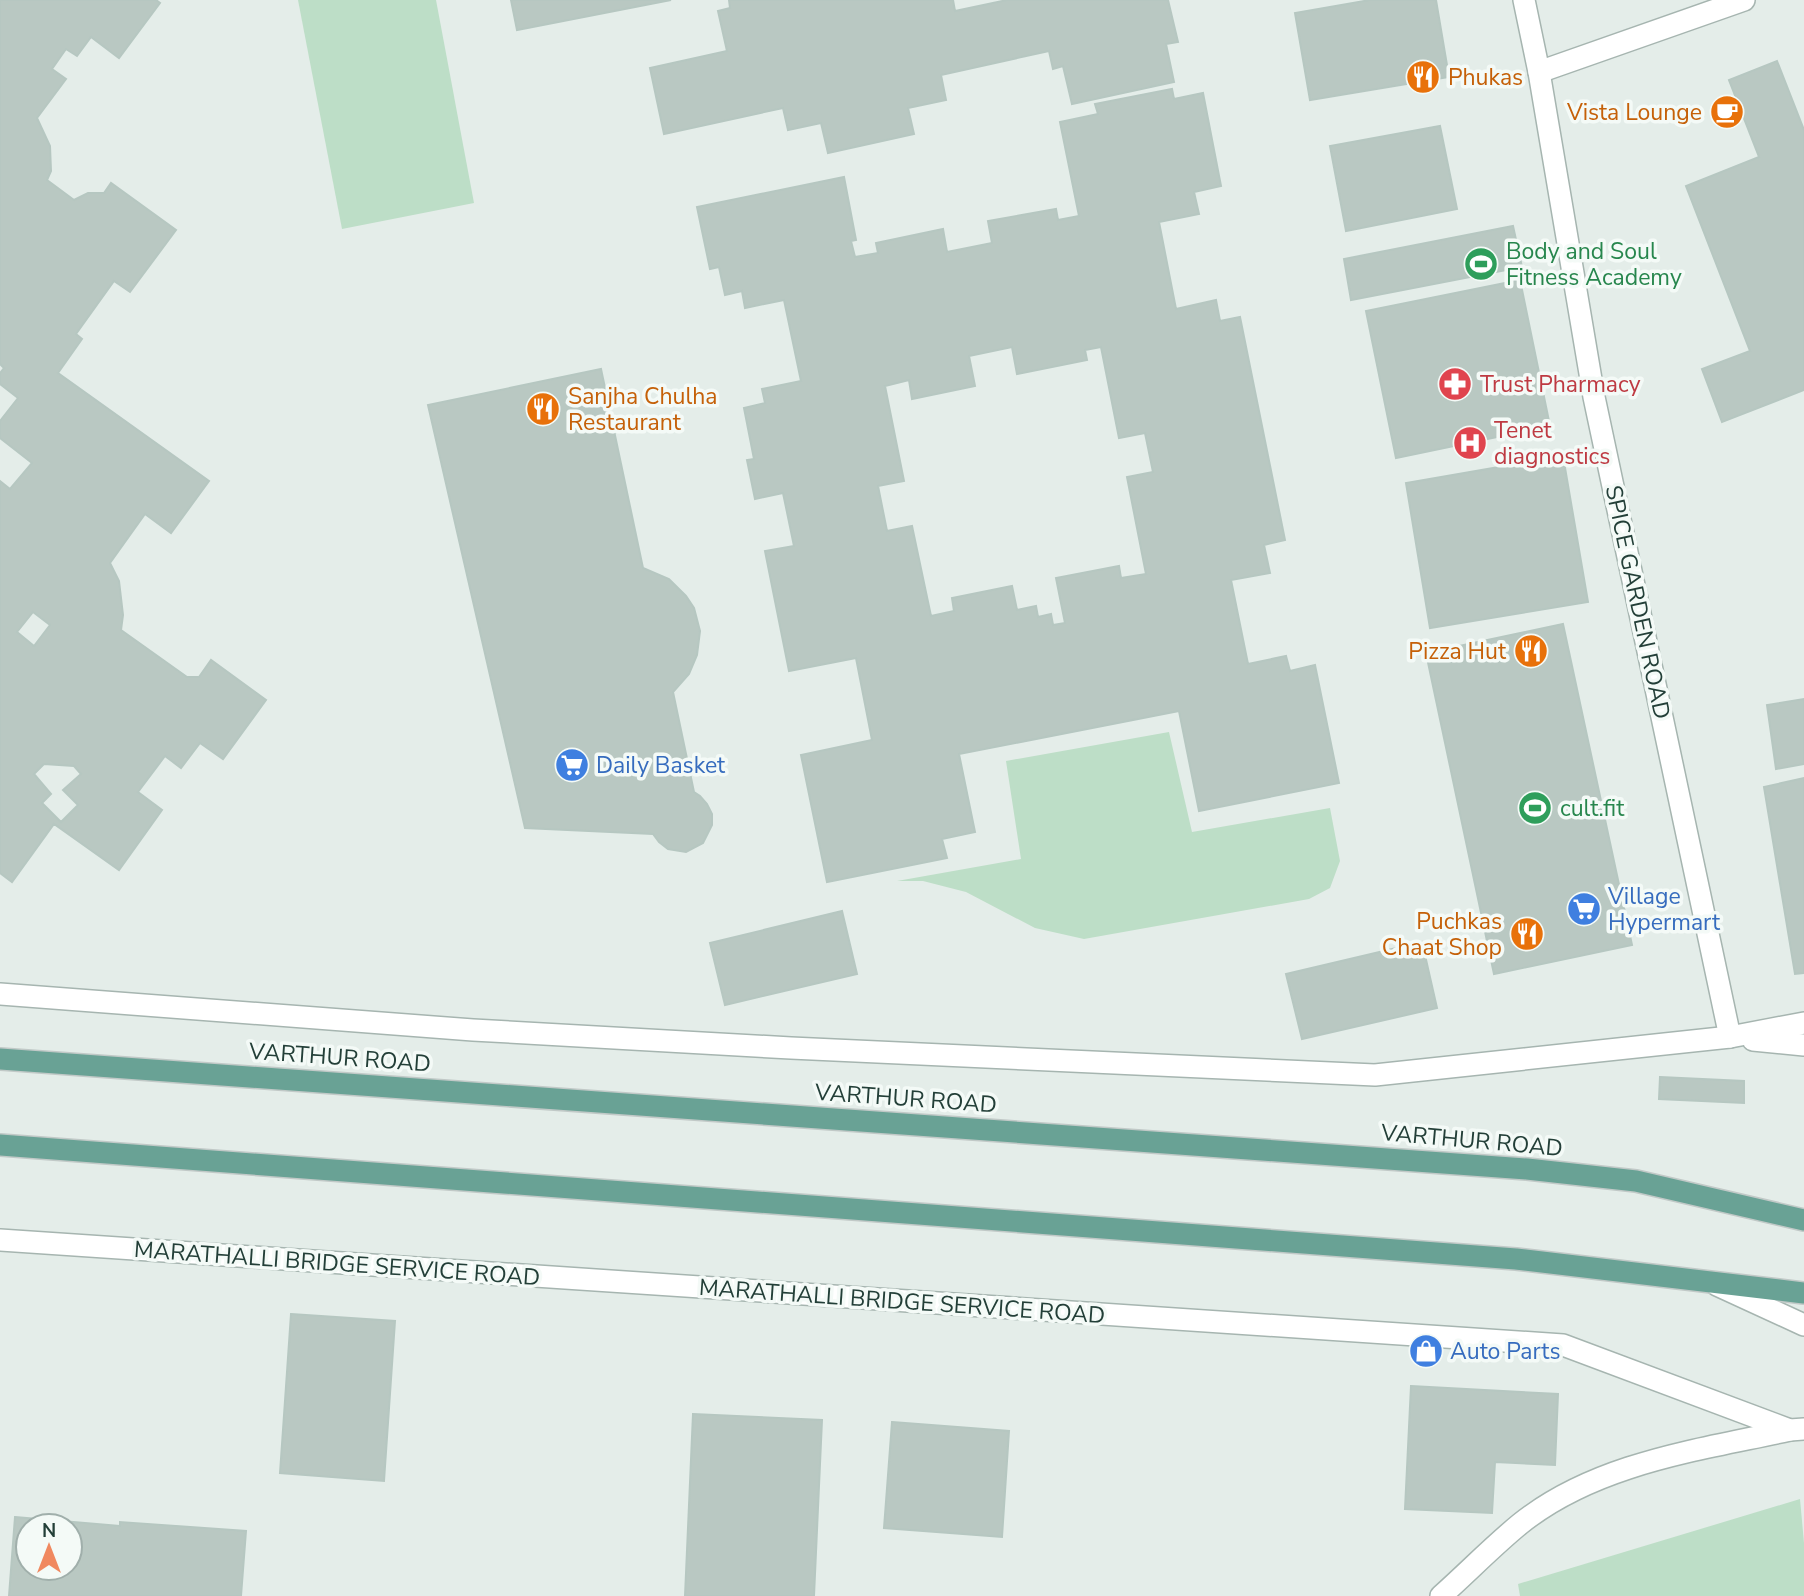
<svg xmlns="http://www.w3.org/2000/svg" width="1804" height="1596" font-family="'Nunito Sans',sans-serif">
<rect width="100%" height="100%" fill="#e4ede9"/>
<g fill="#bddec7">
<path d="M298 0H436L474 203 342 229Z"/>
<path d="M1169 732 1192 832 1330 808 1340 861 1330 888 1309 899 1084 939 1035 928 966 892 923 881H897L1021 859 1006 761Z"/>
<path d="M1800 1499 1804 1543V1596H1520L1518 1584Z"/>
</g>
<g fill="#b9c8c2" stroke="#b6c7c1" stroke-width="2" fill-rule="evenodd">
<path d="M0 0H156L160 3 119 58 91 37 77 56 66 49 52 69 66 79 37 118 50 146 51 171 47 180 74 200 88 193H104L111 183 176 230 130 292 114 281 76 334 82 339 58 373 209 481 171 533 145 514 110 563 119 581 123 615 121 630 187 677H199L211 660 266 700 223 759 200 743 181 768 165 756 138 792 162 810 119 870 54 824 12 882 0 873V481L10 489 32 463 0 438V421L18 398 0 384V373L4 368 0 364ZM33 612 50 625 34 646 17 632ZM44 764 74 766 81 774 63 790 78 805 61 822 42 803 51 794 34 774Z"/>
<path d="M511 0H671L517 30Z"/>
<path d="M729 0H953L955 11 1007 0H1168L1178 42 1166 44 1174 82 1072 104 1063 66 1053 69 1049 51 941 75 946 100 908 108 914 134 828 153 821 123 788 130 783 108 664 134 650 68 727 51 718 11 730 8Z"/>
<path d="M1370 0H1436L1449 77 1310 100 1295 13Z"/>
<path d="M1777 61 1804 130V390L1722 422 1702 369 1750 351 1686 186 1759 157 1729 80Z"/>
<path d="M1172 89 1174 99 1203 93 1221 186 1194 192 1199 214 1159 222 1176 309 1216 300 1220 321 1240 317 1285 540 1264 545 1270 573 1231 580 1248 664 1286 656 1290 671 1315 665 1339 783 1199 811 1179 711 959 754 975 832 942 839 947 858 827 882 801 755 872 740 856 658 789 671 765 551 794 546 783 493 755 499 747 460 754 459 744 408 765 403 762 389 801 381 784 300 745 308 742 291 725 295 719 267 710 269 697 207 844 177 856 240 851 241 855 257 878 253 876 243 943 229 947 252 992 243 988 221 1056 209 1058 220 1079 216 1060 122 1098 114 1095 104ZM1012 347 1017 374 1087 360 1085 350 1101 347 1119 438 1145 433 1153 472 1127 477 1146 574 1121 578 1119 566 1056 578 1065 623 1053 625 1051 614 1038 617 1036 606 1017 610 1012 586 952 598 954 611 931 616 912 526 887 531 878 486 904 481 885 386 909 380 912 399 975 386 969 356Z"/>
<path d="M1440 126 1457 209 1346 231 1330 146Z"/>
<path d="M1513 226 1522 267 1351 300 1344 259Z"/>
<path d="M1520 280 1550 426 1396 458 1366 311Z"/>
<path d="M601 369 643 568 669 579 686 596 694 608 700 631 697 655 689 674 673 692 694 792 700 796 707 804 712 814V825L703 843 686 852 668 849 659 842 653 834 525 828 428 405Z"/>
<path d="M1563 456 1588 602 1430 628 1406 483Z"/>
<path d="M1563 624 1632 945 1494 974 1426 653Z"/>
<path d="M1804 699V764L1776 769 1767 705Z"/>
<path d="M1804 778V973L1795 974 1764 787Z"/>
<path d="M842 911 857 974 725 1005 710 943Z"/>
<path d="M1422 942 1437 1008 1302 1039 1286 974Z"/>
<path d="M1660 1077 1744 1081V1103L1659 1099Z"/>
<path d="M291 1314 395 1321 384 1481 280 1473Z"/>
<path d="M1411 1386 1558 1394 1555 1465 1495 1462 1492 1513 1405 1509Z"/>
<path d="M693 1414 822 1420 814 1596H685Z"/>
<path d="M892 1422 1009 1431 1002 1537 884 1528Z"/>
<path d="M15 1517 120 1526V1522L246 1531 241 1596H9ZM28 1526H70V1568H28Z"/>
</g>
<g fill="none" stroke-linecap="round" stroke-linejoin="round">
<g stroke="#a6b5b0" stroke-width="24">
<g id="minor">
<path d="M1524 0 1539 72 1594 397 1730 1037"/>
<path d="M1539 72 1744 0"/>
</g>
</g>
<g stroke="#a6b5b0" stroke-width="24">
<g id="tertiary">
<path d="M0 994 473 1030 791 1048 1375 1075 1730 1037 1804 1023"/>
<path d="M1753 1040 1804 1045"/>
<path d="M0 1240 1563 1345 1790 1430 1804 1429"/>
<path d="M1717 1285 1804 1325"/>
<path d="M1441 1596C1468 1572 1493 1546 1520 1524 1596 1463 1699 1450 1790 1430"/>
</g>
</g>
<g stroke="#c1c9c7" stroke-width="24">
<g id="primary">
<path d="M0 1059 1527 1169 1636 1181 1804 1220"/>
<path d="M0 1145 1516 1259 1804 1293"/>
</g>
</g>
<use href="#minor" stroke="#fff" stroke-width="21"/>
<use href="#tertiary" stroke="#fff" stroke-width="21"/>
<use href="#primary" stroke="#69a295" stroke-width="21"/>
</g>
<defs>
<g id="restaurant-disc" transform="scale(1.75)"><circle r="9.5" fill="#e8710a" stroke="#f4faf7"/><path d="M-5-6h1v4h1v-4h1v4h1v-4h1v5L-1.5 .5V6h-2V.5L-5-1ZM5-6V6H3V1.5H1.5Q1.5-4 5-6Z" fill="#fff"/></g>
<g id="cafe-disc" transform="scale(1.75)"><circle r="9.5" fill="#e8710a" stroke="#f4faf7"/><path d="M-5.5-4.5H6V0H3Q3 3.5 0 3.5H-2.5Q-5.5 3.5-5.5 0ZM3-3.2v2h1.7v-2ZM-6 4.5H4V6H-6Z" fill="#fff"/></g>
<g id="stadium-disc" transform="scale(1.75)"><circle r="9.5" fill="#2e9e5b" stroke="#f4faf7"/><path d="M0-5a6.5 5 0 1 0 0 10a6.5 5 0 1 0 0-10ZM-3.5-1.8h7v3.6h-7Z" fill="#fff"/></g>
<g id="pharmacy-disc" transform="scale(1.75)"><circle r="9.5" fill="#e0444e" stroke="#f4faf7"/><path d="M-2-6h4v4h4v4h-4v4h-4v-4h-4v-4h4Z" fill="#fff"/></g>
<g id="hospital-disc" transform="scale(1.75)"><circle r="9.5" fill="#e0444e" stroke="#f4faf7"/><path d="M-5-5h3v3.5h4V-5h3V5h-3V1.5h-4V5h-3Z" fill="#fff"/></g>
<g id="supermarket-disc" transform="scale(1.75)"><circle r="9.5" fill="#3f7fe0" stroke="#f4faf7"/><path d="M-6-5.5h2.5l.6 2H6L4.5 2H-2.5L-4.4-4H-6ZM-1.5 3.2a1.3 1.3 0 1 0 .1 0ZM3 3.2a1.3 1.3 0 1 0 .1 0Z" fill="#fff"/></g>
<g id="shop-disc" transform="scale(1.75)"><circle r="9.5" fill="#3f7fe0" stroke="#f4faf7"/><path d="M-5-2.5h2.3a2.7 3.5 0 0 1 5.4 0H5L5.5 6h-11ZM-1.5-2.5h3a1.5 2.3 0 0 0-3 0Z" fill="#fff"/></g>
</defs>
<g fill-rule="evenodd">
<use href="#restaurant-disc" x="1423" y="77"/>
<use href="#cafe-disc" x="1727" y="112"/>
<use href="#stadium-disc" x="1481" y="264"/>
<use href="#pharmacy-disc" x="1455" y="384"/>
<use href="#restaurant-disc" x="543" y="409"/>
<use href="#hospital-disc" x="1470" y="443"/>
<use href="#restaurant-disc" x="1531" y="651"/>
<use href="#supermarket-disc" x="572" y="765"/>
<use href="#stadium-disc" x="1535" y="808"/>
<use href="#supermarket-disc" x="1584" y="909"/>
<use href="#restaurant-disc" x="1527" y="934"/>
<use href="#shop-disc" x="1426" y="1351"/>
</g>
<g text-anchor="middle" stroke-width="7" stroke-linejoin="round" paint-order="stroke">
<g font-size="23" fill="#c56008" stroke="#f4faf7" text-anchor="end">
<text x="1448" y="85" text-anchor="start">Phukas</text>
<text x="1702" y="120">Vista Lounge</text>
<text x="568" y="404" text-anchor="start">Sanjha Chulha<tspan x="568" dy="26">Restaurant</tspan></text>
<text x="1506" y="659">Pizza Hut</text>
<text x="1502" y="929">Puchkas<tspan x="1502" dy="26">Chaat Shop</tspan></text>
</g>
<g font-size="23" fill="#27864d" stroke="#f4faf7" text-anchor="start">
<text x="1506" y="259">Body and Soul<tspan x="1506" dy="26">Fitness Academy</tspan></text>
<text x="1560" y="816">cult.fit</text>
</g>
<g font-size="23" fill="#be3a42" stroke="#f4faf7" text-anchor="start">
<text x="1480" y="392">Trust Pharmacy</text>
<text x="1494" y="438">Tenet<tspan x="1494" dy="26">diagnostics</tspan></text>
</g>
<g font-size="23" fill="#233f38" stroke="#f4faf7">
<text transform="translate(1638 602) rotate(78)" y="8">SPICE GARDEN ROAD</text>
<text transform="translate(340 1057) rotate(4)" y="8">VARTHUR ROAD</text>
<text transform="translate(906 1098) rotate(4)" y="8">VARTHUR ROAD</text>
<text transform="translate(1472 1140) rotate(5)" y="8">VARTHUR ROAD</text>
<text transform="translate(337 1263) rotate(4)" y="8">MARATHALLI BRIDGE SERVICE ROAD</text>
<text transform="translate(902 1301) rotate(4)" y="8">MARATHALLI BRIDGE SERVICE ROAD</text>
</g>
<g font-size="23" fill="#366cbe" stroke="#f4faf7" text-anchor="start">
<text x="596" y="773">Daily Basket</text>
<text x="1608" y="904">Village<tspan x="1608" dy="26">Hypermart</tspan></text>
<text x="1450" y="1359">Auto Parts</text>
</g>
</g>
<g transform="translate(49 1547)"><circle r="33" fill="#f4faf7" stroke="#a0afab" stroke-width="2"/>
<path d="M0-5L12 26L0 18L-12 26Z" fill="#f0885f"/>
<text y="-10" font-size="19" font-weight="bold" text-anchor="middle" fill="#233f38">N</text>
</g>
</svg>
